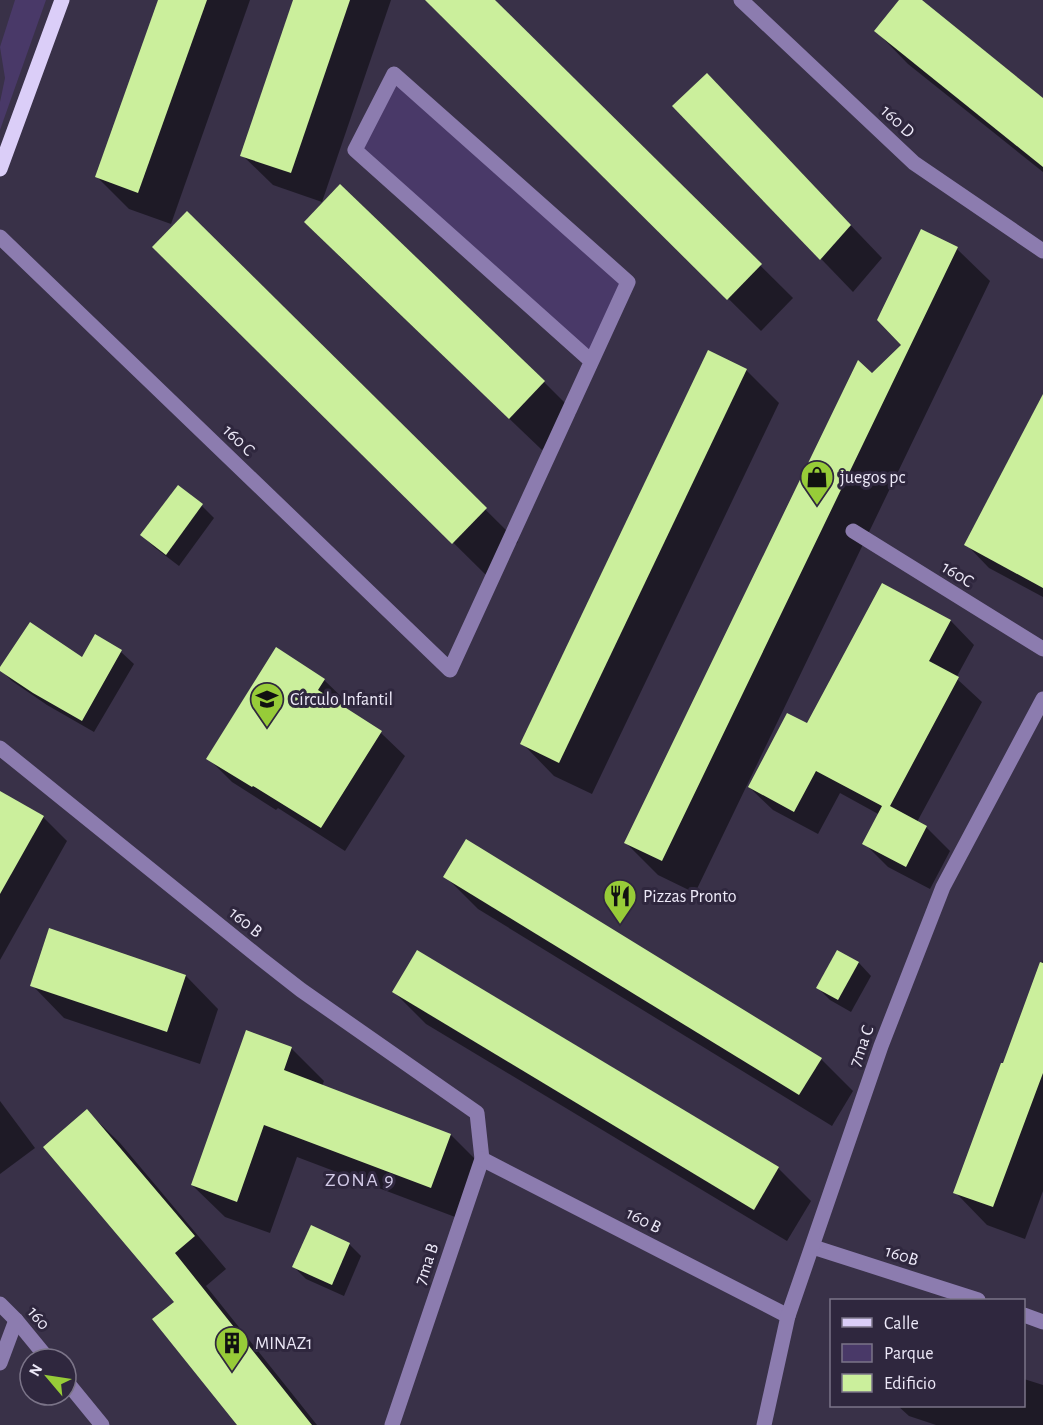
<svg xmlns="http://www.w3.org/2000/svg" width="1043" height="1425" font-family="'Alegreya Sans',sans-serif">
<rect width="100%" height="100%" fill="#393148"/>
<g fill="#493968">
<path d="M15 0H46L0 130V102L5 78 0 47Z"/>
<path d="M394 74 628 282 591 361 355 150Z"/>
</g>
<g fill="#0007">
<path d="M160 0H250L171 224 129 209 97 177Z"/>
<path d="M295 0H391L322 202 273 185 242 155Z"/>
<path d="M429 0H493L793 298 761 331 428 1Z"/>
<path d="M901 0H920L1043 100V172L908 64 876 31Z"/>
<path d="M707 75 882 258 853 292 674 106Z"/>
<path d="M187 213 518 542 486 575 154 247Z"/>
<path d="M922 231 957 249 990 281 695 893 658 875 626 843 872 375 903 345Z"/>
<path d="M338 255 544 382 576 414 542 450Z"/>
<path d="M746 370 779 403 592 794 554 776 522 743Z"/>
<path d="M1043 397V597L989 568 966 544Z"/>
<path d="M178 487 202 506 214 518 179 566 154 547 142 535Z"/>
<path d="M883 585 951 621 974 645 956 678 982 702 917 822 926 827 950 851 930 889 888 867 864 843 880 815 840 793 818 834 773 810 749 787 808 725Z"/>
<path d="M95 636 121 652 134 664 94 732 47 705 12 681 0 669 82 660Z"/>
<path d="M324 680 348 703 344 709 381 733 405 756 345 851 278 808 276 810 232 782 208 758Z"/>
<path d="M0 793 43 817 67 841 0 960Z"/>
<path d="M445 876 821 1059 853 1091 832 1126 478 909Z"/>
<path d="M50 930 186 976 218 1009 200 1064 64 1018 32 985Z"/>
<path d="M838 952 859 963 871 976 851 1012 830 1000 818 988Z"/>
<path d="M1043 960V1191L1025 1239 987 1225 955 1192Z"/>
<path d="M394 992 778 1168 811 1201 787 1241 426 1024Z"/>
<path d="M291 1048 324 1081 322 1086 451 1135 483 1167 463 1220 297 1157 270 1233 225 1217 192 1185Z"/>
<path d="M0 1101 35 1148 0 1174Z"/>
<path d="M87 1111 120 1143 226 1269 206 1286 317 1425H239L176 1302Z"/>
<path d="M349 1244 361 1256 344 1296 306 1279 294 1267Z"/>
<path d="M1024 1379 1043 1385V1425H936L909 1416 898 1406H1024Z"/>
</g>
<g fill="#cbef9c">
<path d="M158 0H207L138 193 95 177Z"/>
<path d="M293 0H350L291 173 240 156Z"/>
<path d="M425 0H495L762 264 727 300Z"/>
<path d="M899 0H922L1043 98V167L874 31Z"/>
<path d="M707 73 851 225 820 260 672 106Z"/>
<path d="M340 184 545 381 509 419 304 222Z"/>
<path d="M187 211 487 508 452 544 152 247Z"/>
<path d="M921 229 958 247 662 861 624 843 858 360 872 373 901 345 877 320Z"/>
<path d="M708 350 747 369 559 763 520 744Z"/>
<path d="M1043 394V588L964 545Z"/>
<path d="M178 485 203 504 166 555 140 535Z"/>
<path d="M882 583 951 620 929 661 959 677 890 806 927 826 906 867 862 844 882 806 816 771 794 812 748 787 787 713 807 723Z"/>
<path d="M30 622 82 657 95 634 122 650 82 721 33 693 0 671V667Z"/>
<path d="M276 647 325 679 318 690 382 731 321 828 253 786 252 787 206 759Z"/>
<path d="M0 791 44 816 0 894Z"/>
<path d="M466 839 822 1058 799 1095 443 877Z"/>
<path d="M49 928 186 975 167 1032 30 986Z"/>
<path d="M417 950 779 1167 754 1210 392 992Z"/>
<path d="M837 950 859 962 838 1000 816 988Z"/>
<path d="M1040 962 1043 963V1073L993 1207 953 1193 1001 1063H1003Z"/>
<path d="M246 1030 292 1047 284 1070 451 1134 431 1188 264 1125 237 1202 191 1185Z"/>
<path d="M87 1109 195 1236 175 1253 312 1425H237L152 1319 174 1302 43 1147Z"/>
<path d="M311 1225 350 1243 332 1285 292 1267Z"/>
</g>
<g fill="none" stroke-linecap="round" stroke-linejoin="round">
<g stroke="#8c7caf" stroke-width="15">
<path d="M741 0 914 163 1043 251"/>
<path d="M0 237 450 670 628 282 394 74 355 150 591 361"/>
<path d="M853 531 1043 649"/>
<path d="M0 748 260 958 301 990 477 1113 482 1159 392 1425"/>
<path d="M482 1159 788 1316"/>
<path d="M813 1247 978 1300"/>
<path d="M0 1304 16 1320 48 1359"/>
<path d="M1024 1315 1043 1322"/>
<path d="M0 1363 16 1320"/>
<path d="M66 1381 102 1425"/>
<path d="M764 1425 788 1316 881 1046 943 887 1043 699"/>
</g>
<path stroke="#dbcef8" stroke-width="15" d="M0 169 62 0"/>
</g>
<defs>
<g id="shop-pin" transform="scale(1.725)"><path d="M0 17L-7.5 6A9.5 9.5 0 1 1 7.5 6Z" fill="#97cc38" stroke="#2f273e"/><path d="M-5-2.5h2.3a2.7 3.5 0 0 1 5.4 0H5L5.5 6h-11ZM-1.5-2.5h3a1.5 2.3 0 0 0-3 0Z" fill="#111"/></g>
<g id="school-pin" transform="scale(1.725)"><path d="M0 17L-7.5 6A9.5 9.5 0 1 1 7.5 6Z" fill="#97cc38" stroke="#2f273e"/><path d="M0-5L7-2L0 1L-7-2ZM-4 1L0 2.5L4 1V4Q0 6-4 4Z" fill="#111"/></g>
<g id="restaurant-pin" transform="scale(1.725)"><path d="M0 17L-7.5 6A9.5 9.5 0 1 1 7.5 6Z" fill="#97cc38" stroke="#2f273e"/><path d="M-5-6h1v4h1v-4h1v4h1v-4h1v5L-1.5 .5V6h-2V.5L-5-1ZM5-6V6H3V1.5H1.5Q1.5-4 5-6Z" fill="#111"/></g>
<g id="building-pin" transform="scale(1.725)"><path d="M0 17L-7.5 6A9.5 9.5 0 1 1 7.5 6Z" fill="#97cc38" stroke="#2f273e"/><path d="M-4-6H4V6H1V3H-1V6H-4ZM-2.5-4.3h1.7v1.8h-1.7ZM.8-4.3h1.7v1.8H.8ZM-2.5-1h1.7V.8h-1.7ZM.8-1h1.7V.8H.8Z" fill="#111"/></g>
</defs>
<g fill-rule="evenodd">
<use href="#shop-pin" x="817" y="477"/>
<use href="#school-pin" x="267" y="699"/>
<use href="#restaurant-pin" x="620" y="896"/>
<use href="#building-pin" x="232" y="1343"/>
</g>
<g text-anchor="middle" stroke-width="6" stroke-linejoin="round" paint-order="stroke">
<g font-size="18" fill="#ece8f7" stroke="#2f273e">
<text transform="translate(898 121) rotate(43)" y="6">160 D</text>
<text transform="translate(239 440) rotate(44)" y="6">160 C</text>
<text transform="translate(958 574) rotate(32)" y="6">160C</text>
<text transform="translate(246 922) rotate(39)" y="6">160 B</text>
<text transform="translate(861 1046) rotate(-70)" y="6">7ma C</text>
<text transform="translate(644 1220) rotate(27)" y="6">160 B</text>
<text transform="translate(902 1255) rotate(18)" y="6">160B</text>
<text transform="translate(426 1264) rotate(-71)" y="6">7ma B</text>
<text transform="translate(39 1318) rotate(50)" y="6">160</text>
</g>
<g font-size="18" fill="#ece8f7" stroke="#2f273e" text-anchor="start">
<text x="840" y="483">juegos pc</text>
<text x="290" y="705">Círculo Infantil</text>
<text x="643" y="902">Pizzas Pronto</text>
<text x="255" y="1349">MINAZ1</text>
</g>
<g font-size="20" letter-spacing="1.5" fill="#d2cae7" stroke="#2f273e">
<text x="360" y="1186">ZONA 9</text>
</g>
</g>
<rect x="830" y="1299" width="195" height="108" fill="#2f273e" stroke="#7b7488" stroke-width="1.5"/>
<rect x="842" y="1318" width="30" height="9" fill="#dbcef8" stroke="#7b7488" stroke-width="1.5"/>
<text x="884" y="1329" font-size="18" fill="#ece8f7">Calle</text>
<rect x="842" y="1344" width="30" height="18" fill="#493968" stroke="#7b7488" stroke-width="1.5"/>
<text x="884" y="1359" font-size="18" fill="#ece8f7">Parque</text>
<rect x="842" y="1374" width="30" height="18" fill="#cbef9c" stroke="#7b7488" stroke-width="1.5"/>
<text x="884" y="1389" font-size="18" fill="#ece8f7">Edificio</text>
<g transform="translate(48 1377) rotate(299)"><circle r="28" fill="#2f273e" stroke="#7b7488" stroke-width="1.5"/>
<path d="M0-4.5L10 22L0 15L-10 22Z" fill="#97cc38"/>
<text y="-9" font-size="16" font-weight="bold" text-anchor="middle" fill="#ece8f7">N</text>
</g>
</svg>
